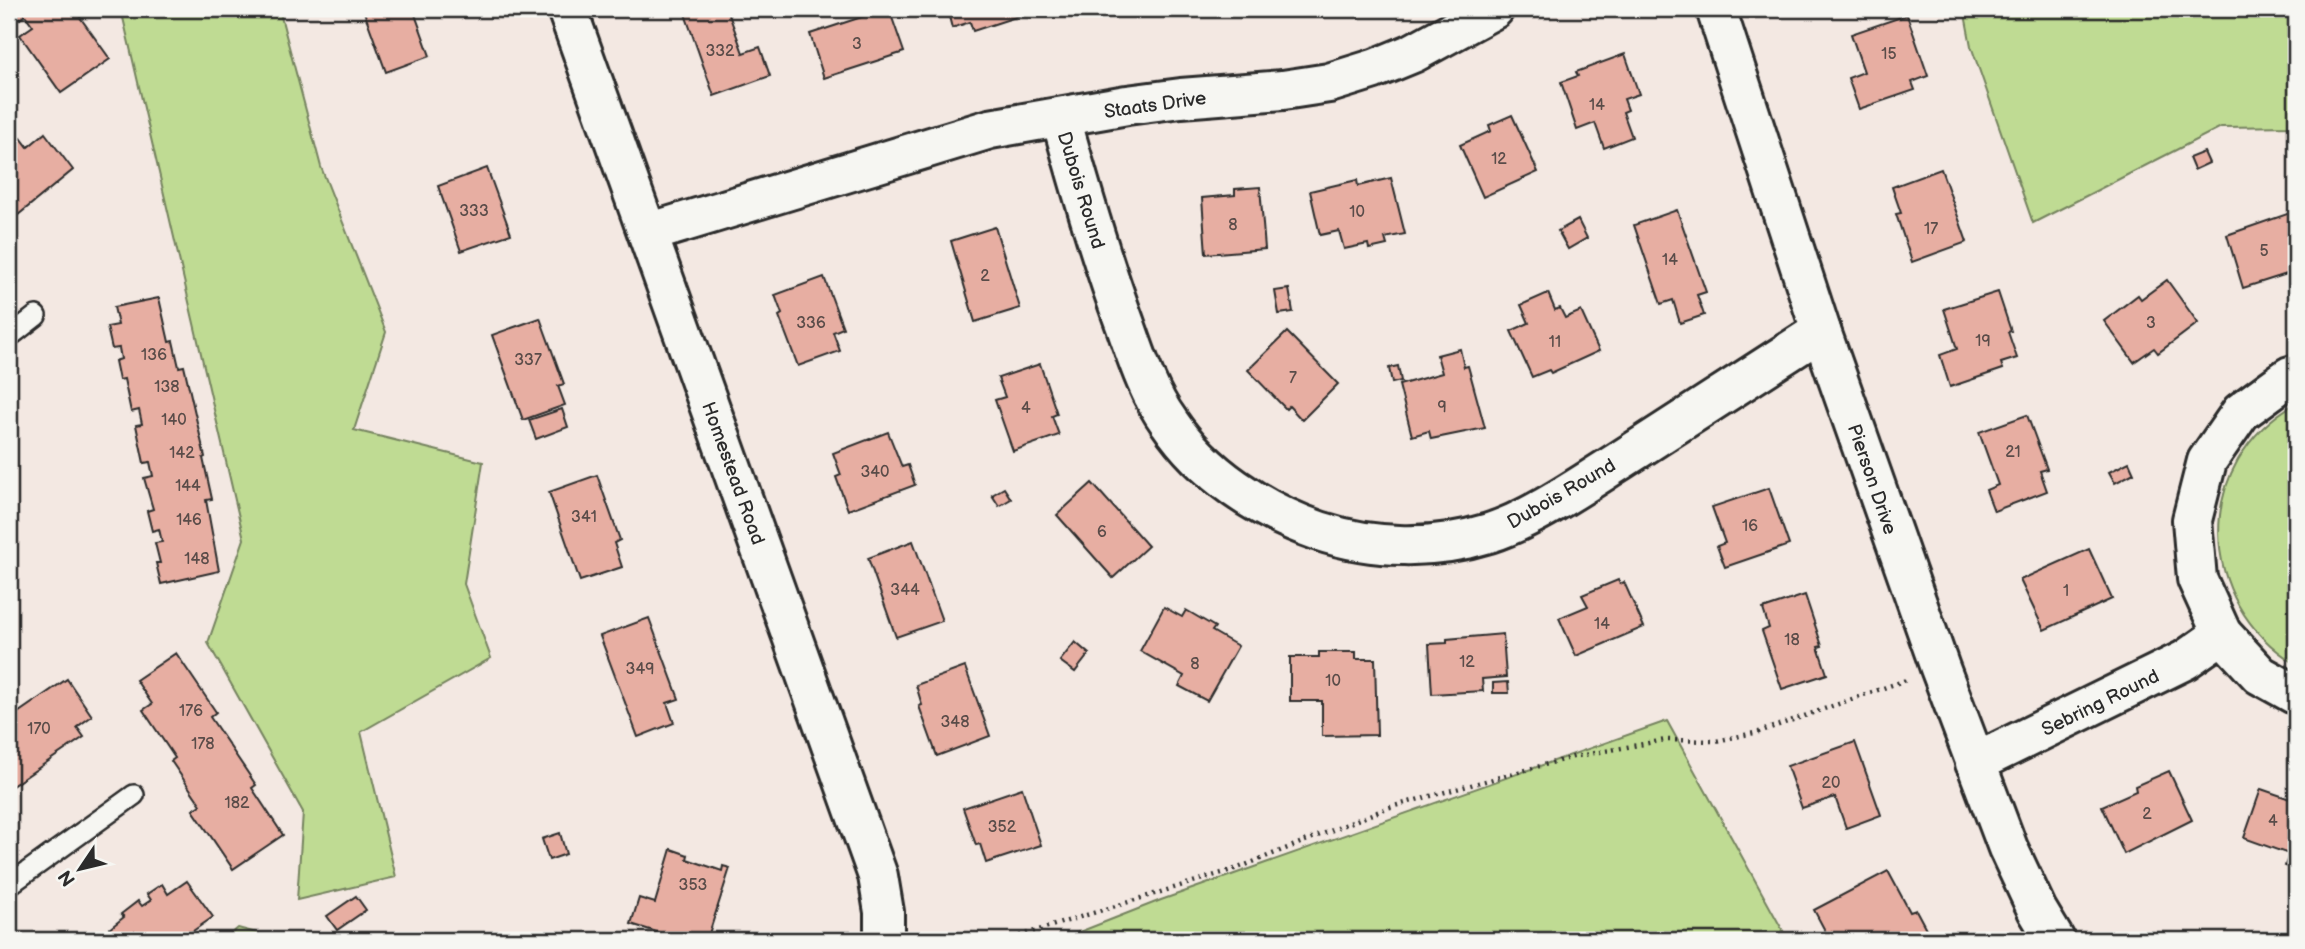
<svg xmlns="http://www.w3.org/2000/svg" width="2305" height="949" font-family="'Balsamiq Sans',sans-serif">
<rect width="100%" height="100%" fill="#f3e8e2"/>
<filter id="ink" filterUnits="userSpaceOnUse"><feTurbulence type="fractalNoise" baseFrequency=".0143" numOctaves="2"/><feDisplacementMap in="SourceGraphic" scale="14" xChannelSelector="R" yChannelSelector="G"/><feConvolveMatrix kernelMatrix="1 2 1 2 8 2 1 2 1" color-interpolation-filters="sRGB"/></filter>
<g filter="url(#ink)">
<g fill="#bfdb93" stroke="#75835f" stroke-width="2">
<path d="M121 9H279L321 167 386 332 354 430 483 462 464 584 491 658 361 732 396 877 297 900 303 812 208 643 244 539Z"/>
<path d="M1964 9H2296V126L2221 127 2033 223 1971 46Z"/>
<path d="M2296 403V664C2195 603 2192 462 2296 403Z"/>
<path d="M1667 721 1788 940H1059L1161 900Z"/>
<path d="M238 928 275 938V940H224Z"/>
</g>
<g fill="#e7aea2" stroke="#2b2b2b" stroke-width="2">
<path d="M13 9H74L110 59 61 93 20 35 33 26 25 15 20 19Z"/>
<path d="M363 9H413L430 56 386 72Z"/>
<path d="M701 9H727L743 53 760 47 770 76 714 96 685 14Z"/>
<path d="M886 9H889L904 52 824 78 810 34Z"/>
<path d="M947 9H1023L1025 14 973 31 970 22 952 28Z"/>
<path d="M1907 15 1928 76 1912 82 1915 90 1859 109 1848 78 1864 72 1851 34Z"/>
<path d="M1625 54 1639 94 1624 99 1628 110 1623 112 1632 137 1604 148 1595 123 1577 130 1561 82 1578 76 1576 72Z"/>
<path d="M1512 115 1538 172 1483 197 1460 145 1491 131 1489 125Z"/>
<path d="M45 133 73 170 18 215 11 207 9 209V147L21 138 28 147Z"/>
<path d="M2204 152 2209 163 2194 170 2189 158Z"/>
<path d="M487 168 511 234 461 251 438 186Z"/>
<path d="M1941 169 1967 242 1912 262 1896 214 1901 213 1892 187Z"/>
<path d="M1391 178 1405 234 1385 238 1387 245 1369 249 1368 244 1344 249 1339 231 1320 235 1310 191 1357 180 1358 186Z"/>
<path d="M1260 187 1265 249 1206 254 1202 198 1235 195V189Z"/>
<path d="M1677 210 1706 292 1697 295 1704 315 1680 323 1673 300 1661 304 1634 225Z"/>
<path d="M2296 211V265L2288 267 2290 273 2243 288 2227 235Z"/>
<path d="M1578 220 1587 238 1568 249 1558 231Z"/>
<path d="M995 227 1020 308 975 322 951 241Z"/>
<path d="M824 277 843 328 833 332 840 351 798 366 779 316 782 314 775 295Z"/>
<path d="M2167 280 2198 323 2158 353 2154 348 2134 362 2104 321 2138 295 2141 299Z"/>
<path d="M1289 289 1293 312 1279 314 1275 291Z"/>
<path d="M1998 292 2011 331 2008 332 2017 358 2001 363 2003 369 1950 387 1940 355 1957 349 1944 309Z"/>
<path d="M1548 293 1555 310 1560 308 1565 318 1581 311 1599 351 1551 373 1549 370 1532 377 1511 331 1529 323 1521 305Z"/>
<path d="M159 298 169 342 173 341 179 367 184 366 205 457 203 458 212 499 206 500 219 571 161 584 156 563H160L155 543 162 542 159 529 152 531 147 511 153 509 144 478 153 476 150 462 144 463 136 425 142 424 139 410 131 412 124 379 119 380 115 361 121 359 119 348 112 349 107 327 118 325 114 307Z"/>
<path d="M540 318 564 384 558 386 565 405 523 420 492 335Z"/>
<path d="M1287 332 1338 384 1302 420 1289 406 1286 409 1248 370Z"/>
<path d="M1460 349 1464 367 1468 366 1485 428 1431 439 1429 431 1412 436 1399 385 1442 373 1437 355Z"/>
<path d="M1040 364 1057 414 1052 416 1059 435 1013 451 995 400 1005 397 998 378Z"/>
<path d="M1398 366 1401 381 1392 383 1389 368Z"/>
<path d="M562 409 568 427 536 439 529 420Z"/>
<path d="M2027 415 2047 469 2040 471 2047 491 1994 511 1986 490 1998 485 1979 432Z"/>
<path d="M888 432 902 467 908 465 915 485 848 510 836 477 841 475 833 453Z"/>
<path d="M2129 462 2134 473 2115 483 2109 472Z"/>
<path d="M597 475 620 540 614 543 622 567 580 581 549 492Z"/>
<path d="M1092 483 1148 546 1113 578 1057 515Z"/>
<path d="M1004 488 1011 499 999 506 992 495Z"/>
<path d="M1769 488 1789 545 1725 567 1717 546 1725 543 1712 507Z"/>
<path d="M913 541 942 621 896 637 868 558Z"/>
<path d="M2089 549 2112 599 2044 630 2020 580Z"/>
<path d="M1618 580 1620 584 1624 582 1644 627 1576 656 1559 618 1588 606 1582 595Z"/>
<path d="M1805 595 1822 646 1818 647 1827 674 1782 689 1762 631 1769 628 1763 609Z"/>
<path d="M1164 607 1182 617 1186 610 1215 627 1212 631 1238 646 1207 701 1179 686 1184 676 1140 651Z"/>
<path d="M649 618 679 699 667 703 674 723 638 737 600 636Z"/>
<path d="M1503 634 1506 677 1482 679 1483 691 1432 694 1429 644 1447 643V639Z"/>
<path d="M1075 642 1089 654 1075 672 1060 661Z"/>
<path d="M1319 652H1356V659H1375L1377 735 1322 736V701H1290V657H1319Z"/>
<path d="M176 653 216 712 210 717 256 785 252 788 283 835 233 869 193 810 201 805 171 761 175 758 143 710 152 704 136 680Z"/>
<path d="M965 667 990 736 937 756 919 706 922 705 916 685Z"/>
<path d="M67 679 92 716 77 727 84 737 9 788V719Z"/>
<path d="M1508 682 1509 693H1493V683Z"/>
<path d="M1855 742 1881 815 1846 828 1835 797 1802 808 1787 766Z"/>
<path d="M2169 771 2192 820 2124 854 2102 806 2136 791 2135 786Z"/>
<path d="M1022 788 1041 845 986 863 980 844 976 845 963 808Z"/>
<path d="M2261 789 2296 801V870L2285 866 2289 854 2244 838Z"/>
<path d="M560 833 566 854 549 860 542 839Z"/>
<path d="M671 849 688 855 687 859 722 871 723 866 730 868 707 940H682L631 924 639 898 655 903Z"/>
<path d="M1888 871 1910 912 1916 910 1932 940H1830L1814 910Z"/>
<path d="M187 881 213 917 180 940H99L98 938 124 917 121 914 138 901 142 906 151 900 147 894 162 884 168 894Z"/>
<path d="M356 896 366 910 337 930 327 916Z"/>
</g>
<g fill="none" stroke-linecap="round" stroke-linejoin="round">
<g stroke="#2b2b2b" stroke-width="24">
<g id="lane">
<path d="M9 337 36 316"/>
<path d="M9 885 134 795"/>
</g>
</g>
<g stroke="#2b2b2b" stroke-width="44">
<g id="street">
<path d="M1716 9 1821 331 1940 668 2008 848 2037 910 2055 940"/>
<path d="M1061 118C1080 187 1100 256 1125 324 1137 358 1148 393 1169 422 1204 474 1261 511 1319 531 1373 549 1435 550 1489 533 1531 520 1583 484 1621 460 1688 417 1754 374 1821 331"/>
<path d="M648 233 990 129 1127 105 1181 98 1283 90 1329 83 1374 69 1413 53 1494 9"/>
<path d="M2296 375 2290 376 2241 412 2207 461 2192 520 2197 579 2222 634 2260 675 2296 695"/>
<path d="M1975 763 2185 660 2222 634"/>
</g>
</g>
<g stroke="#2b2b2b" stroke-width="44">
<path id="secondary" d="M567 9 878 876 884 912V940"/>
</g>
<path stroke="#2b2b2b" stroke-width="4.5" stroke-dasharray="2 5" stroke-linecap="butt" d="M1006 940 1238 868 1387 808 1573 757 1665 740 1716 741 1759 732 1906 680"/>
<use href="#lane" stroke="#f6f6f2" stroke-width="19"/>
<use href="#street" stroke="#f6f6f2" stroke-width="38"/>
<use href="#secondary" stroke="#f6f6f2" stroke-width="38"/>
</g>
</g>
<g text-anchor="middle" stroke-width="5" stroke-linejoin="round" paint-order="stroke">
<g font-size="16" fill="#5a4c49">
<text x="857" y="49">3</text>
<text x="720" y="56">332</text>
<text x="1889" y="59">15</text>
<text x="1597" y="110">14</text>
<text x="1499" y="164">12</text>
<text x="474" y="216">333</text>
<text x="1357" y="217">10</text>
<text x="1233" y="230">8</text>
<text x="1931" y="234">17</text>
<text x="2264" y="256">5</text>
<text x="1670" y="265">14</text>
<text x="985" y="281">2</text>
<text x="811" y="328">336</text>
<text x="2151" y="328">3</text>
<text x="1983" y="346">19</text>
<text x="1555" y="347">11</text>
<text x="154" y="360">136</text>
<text x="528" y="365">337</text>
<text x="1293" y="383">7</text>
<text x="167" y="392">138</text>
<text x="1442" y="412">9</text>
<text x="1026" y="413">4</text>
<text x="174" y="425">140</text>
<text x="2013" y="457">21</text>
<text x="182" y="458">142</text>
<text x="875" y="477">340</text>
<text x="188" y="491">144</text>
<text x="584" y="522">341</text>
<text x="189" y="525">146</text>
<text x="1750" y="531">16</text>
<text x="1102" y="537">6</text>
<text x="197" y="564">148</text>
<text x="905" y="595">344</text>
<text x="2066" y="596">1</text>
<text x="1602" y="629">14</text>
<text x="1792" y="645">18</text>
<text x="1467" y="667">12</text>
<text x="1195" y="669">8</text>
<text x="640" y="674">349</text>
<text x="1333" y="686">10</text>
<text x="191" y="716">176</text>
<text x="955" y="727">348</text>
<text x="39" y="734">170</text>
<text x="203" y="749">178</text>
<text x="1831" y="788">20</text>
<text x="237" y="808">182</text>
<text x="2147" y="819">2</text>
<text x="2273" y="826">4</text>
<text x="1002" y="832">352</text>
<text x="693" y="890">353</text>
</g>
<g font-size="19" fill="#2b2b2b" stroke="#f6f6f2">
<text transform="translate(1155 104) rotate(-8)" y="7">Staats Drive</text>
<text transform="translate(1082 190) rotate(73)" y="7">Dubois Round</text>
<text transform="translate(734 473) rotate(70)" y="7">Homestead Road</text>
<text transform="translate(1873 479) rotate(71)" y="7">Pierson Drive</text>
<text transform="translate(1561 493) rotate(-30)" y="7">Dubois Round</text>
<text transform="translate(2100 702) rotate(-26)" y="7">Sebring Round</text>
</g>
</g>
<rect width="2305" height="949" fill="none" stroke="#f6f6f2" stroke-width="35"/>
<rect x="18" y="18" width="2270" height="914" fill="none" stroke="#2b2b2b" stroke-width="2.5" filter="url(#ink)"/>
<g transform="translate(80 869) rotate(235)" stroke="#f6f6f2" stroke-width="5" paint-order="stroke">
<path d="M0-5L12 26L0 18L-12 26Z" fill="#2b2b2b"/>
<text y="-10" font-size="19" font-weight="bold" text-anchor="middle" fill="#2b2b2b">N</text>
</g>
</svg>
